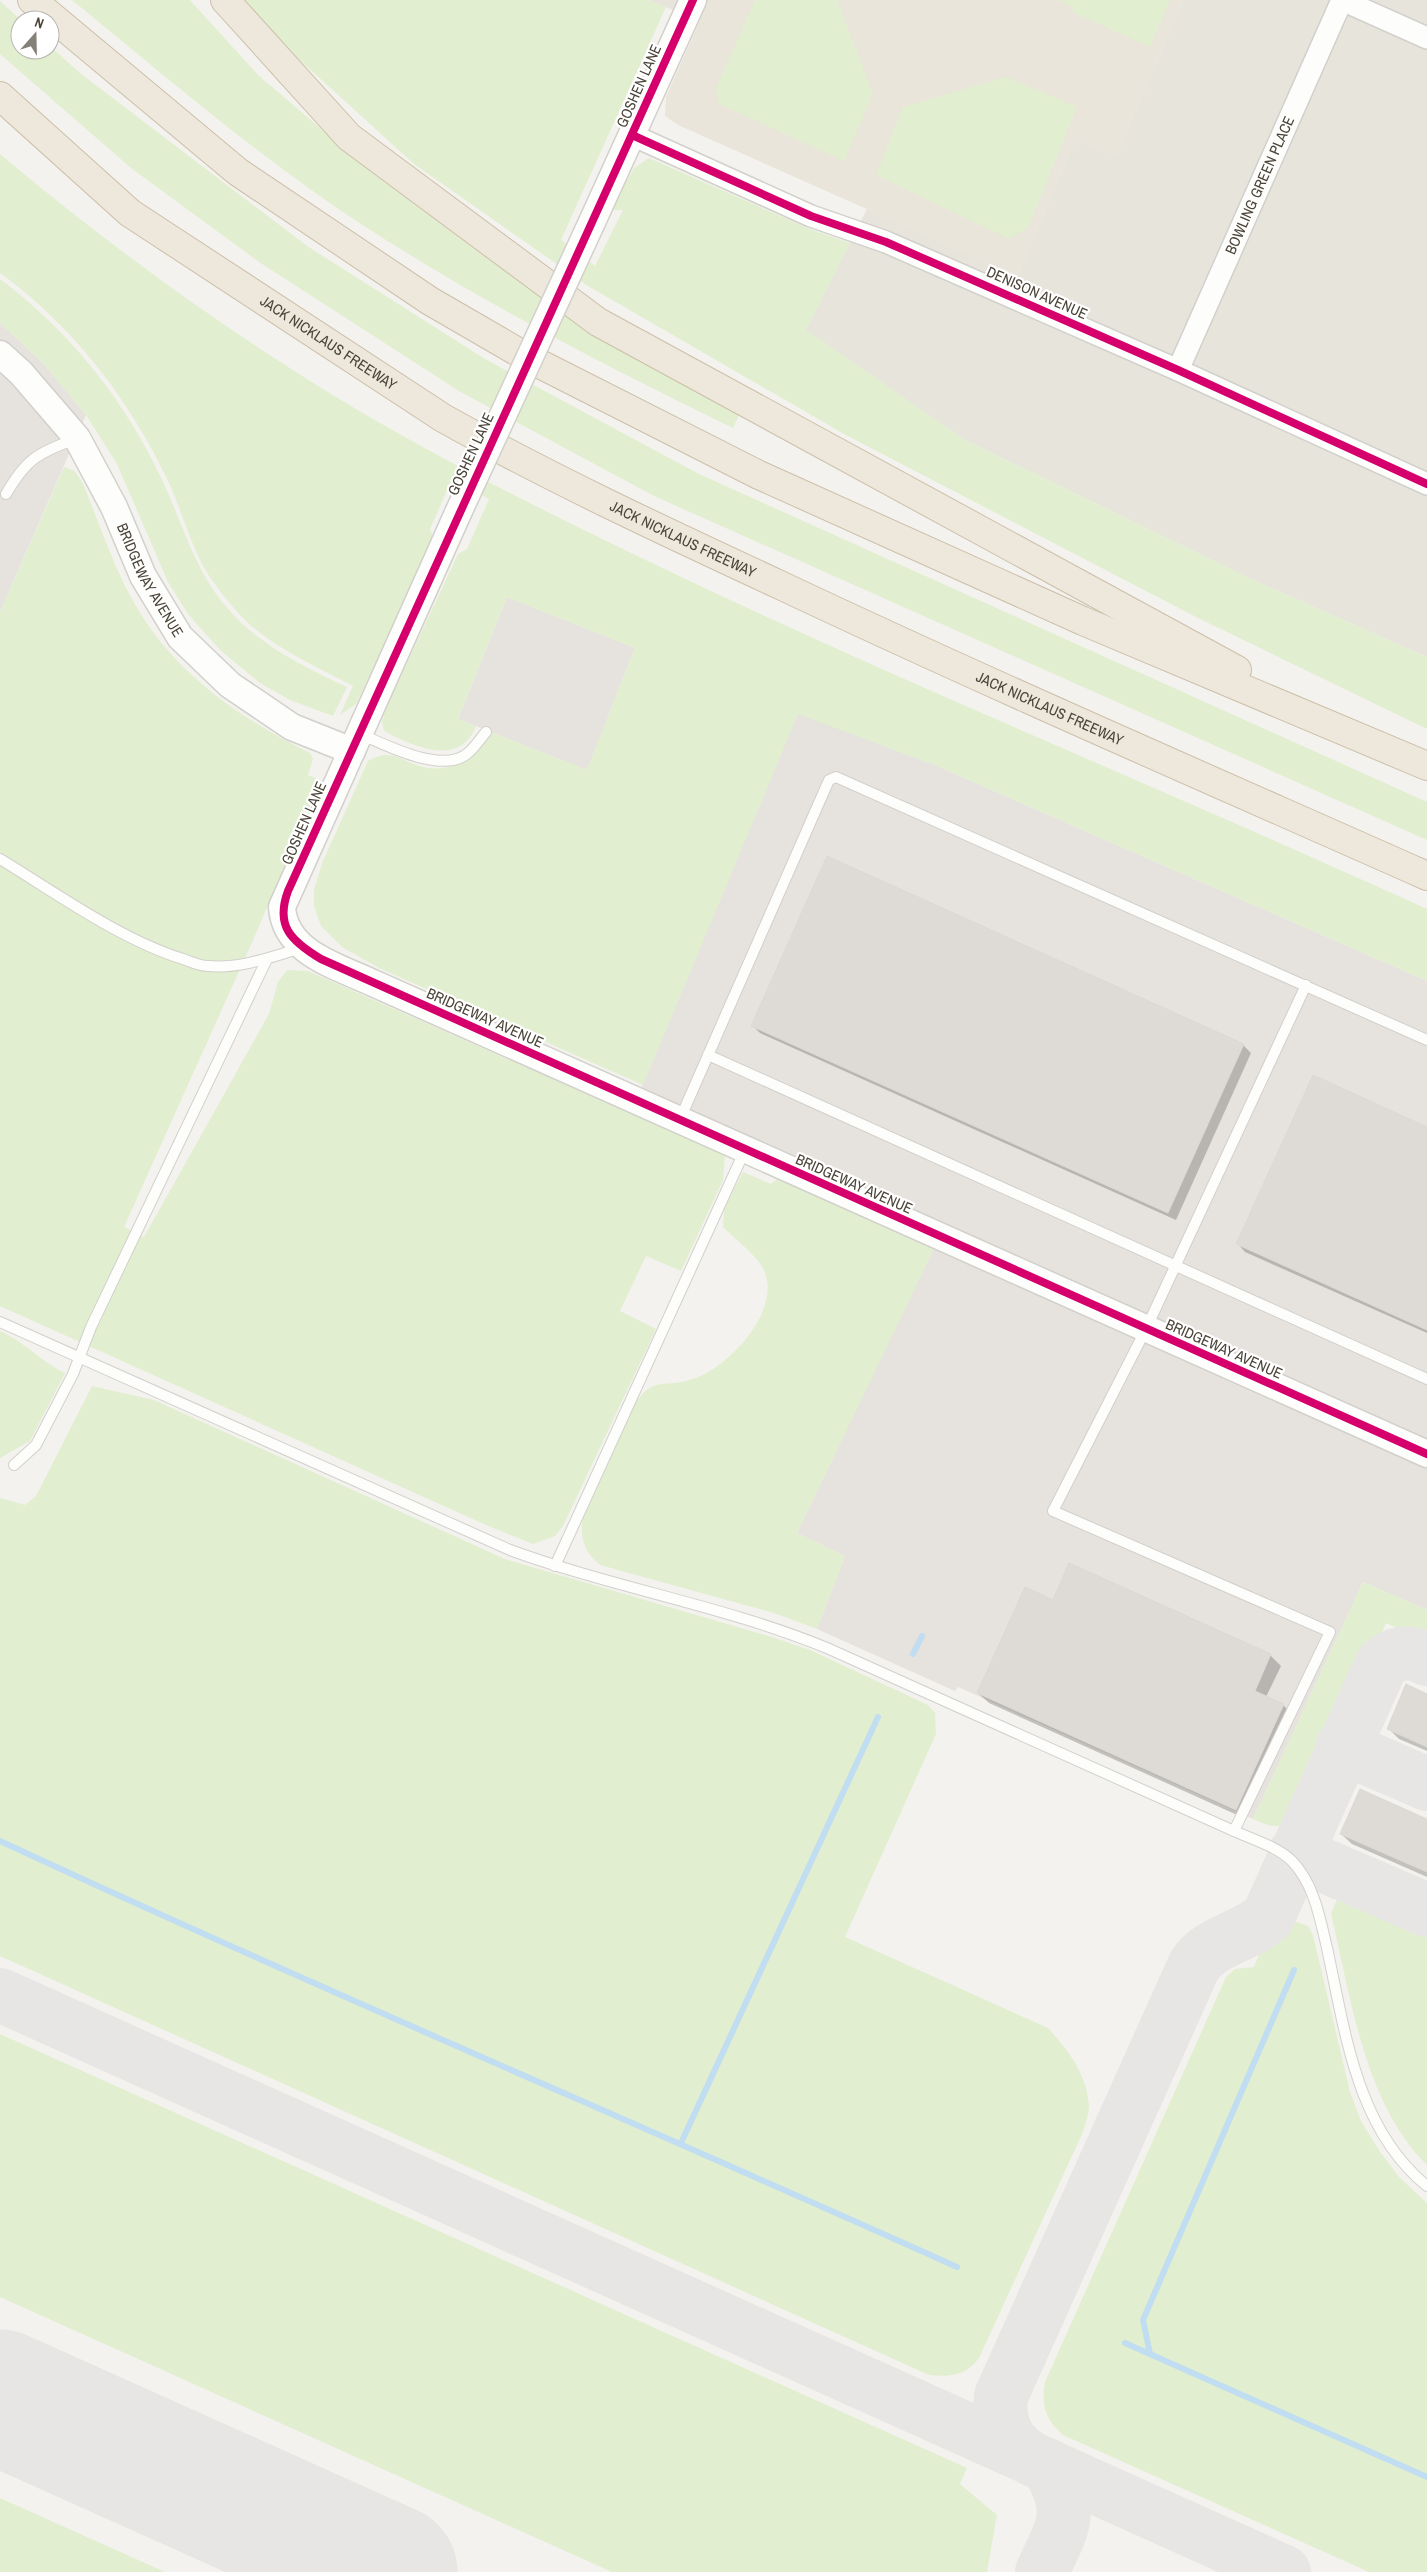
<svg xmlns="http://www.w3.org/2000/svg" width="1427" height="2572" font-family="'Archivo Narrow',sans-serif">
<rect width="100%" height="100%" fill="#f4f2ee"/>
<g fill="#e7e4dc">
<path d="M648 0H709L700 21Z"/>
<path d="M1183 0H1427V657L1253 580 965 440 805 330 867 209 1017 276 1075 139 1116 155Z"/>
</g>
<g fill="#e6e2de">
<path d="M0 323 42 362 86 415 0 612Z"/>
<path d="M507 597 635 648 587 770 458 719Z"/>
<path d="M798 713 937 766 1427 981V1610L1363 1582 1253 1819 958 1687 955 1691 817 1629 845 1556 797 1533 933 1249 631 1113Z"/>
</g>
<path fill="#eae5da" d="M709 0H1183L1116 155 1075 139 1017 276 678 125 665 116 666 97Z"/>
<g fill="#e1eecf">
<path d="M72 0H190L258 75 374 174 510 275 739 415 733 428C605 366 480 301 361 224 259 157 166 77 72 0Z"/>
<path d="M243 0H648L666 7 561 240 595 266 623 210H610L634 168 649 158 812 230 850 243 806 330 965 440 1253 580 1427 657V729L1198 618 844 434 588 286 414 164 292 53Z"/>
<path d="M755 0H837L873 94 844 161 719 104 716 88Z"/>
<path d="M1057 0H1170L1150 47 1072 12 1073 7Z"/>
<path d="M0 1 21 20 20 50H50V46L80 73 307 246 485 359 699 474 1427 802V840L654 496 459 391 259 262 131 168 0 54Z"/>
<path d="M1006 77 1077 107 1028 228 1009 239 876 175 903 107Z"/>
<path d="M0 154C106 243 218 325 336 397 445 463 560 519 675 574 923 692 1178 795 1427 909V981L937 766 798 714 643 1085 379 968 342 947 321 926 314 906V889L323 861 368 761C393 747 399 761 423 767 451 774 478 756 491 732L587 770 635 648 507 597 458 719 476 726C460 769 411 745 384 731L382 722 386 708 458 554 467 549 489 499 452 479 430 529 434 540 356 704 340 715 353 686C313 665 262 643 233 607 222 594 210 579 202 564 189 538 181 510 169 483 130 400 74 327 0 273Z"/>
<path d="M0 279C72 333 127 403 164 484 183 525 194 567 223 603 255 643 302 666 347 687L333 716 290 700 260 683 220 650 188 614 168 582 117 464 86 415 42 362 0 323Z"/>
<path d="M64 467 75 471 83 484C99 522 112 563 132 599 171 671 239 718 310 753L313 759 308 775 321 781 250 947 124 1227 144 1237 269 1014 278 982 287 970 308 971 725 1155 723 1180 681 1271 646 1256 620 1311 656 1329 563 1526 555 1536 533 1544 486 1525 0 1306V612Z"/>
<path d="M743 1172 771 1184 777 1179 934 1249 797 1533 845 1556 817 1629 774 1613 600 1565C584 1552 581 1540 582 1521L634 1405C654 1374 665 1389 693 1379 729 1367 784 1309 763 1268 756 1255 734 1238 723 1227L724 1208Z"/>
<path d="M0 1331C26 1343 39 1360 65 1373L30 1441 0 1458Z"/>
<path d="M92 1386 154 1400 505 1559 772 1637 810 1650 928 1705 935 1713 936 1734 845 1937 1048 2028C1068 2050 1087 2074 1089 2106 1089 2114 1085 2124 1083 2132L979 2358C966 2376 950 2377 929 2375L0 1956V1498L25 1505 36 1496Z"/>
<path d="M1363 1582 1427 1610V1642L1386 1623 1300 1817C1280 1828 1273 1829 1253 1819Z"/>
<path d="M1345 1892H1361L1427 1921V2165C1364 2103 1351 1997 1331 1914L1338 1897Z"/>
<path d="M1291 1920 1308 1926 1313 1935 1350 2092 1361 2121 1378 2149 1399 2177 1427 2203V2572H1369L1063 2435C1045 2420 1041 2404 1045 2382L1226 1977 1235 1969 1254 1967C1264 1945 1265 1926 1291 1920Z"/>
<path d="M0 2034 967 2468 960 2484 997 2515 987 2572H612L0 2297Z"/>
<path d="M0 2498 165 2572H0Z"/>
</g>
<path fill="#e6e3df" d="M0 491 37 508 0 589Z"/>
<g fill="#0003">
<path d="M828 858 1243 1045 1251 1053 1176 1220 760 1033 752 1025Z"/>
<path d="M1427 1128V1333L1245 1252 1238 1244Z"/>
<path d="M1070 1565 1270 1655 1281 1666 1266 1697 1283 1705 1293 1715 1246 1819 989 1703 978 1693 1053 1601Z"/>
<path d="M1427 1695V1751L1399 1739 1388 1728Z"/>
<path d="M1427 1820V1877L1352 1844 1341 1834Z"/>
</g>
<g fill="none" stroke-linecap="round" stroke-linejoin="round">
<g stroke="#c0ddf1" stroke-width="6">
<path d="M913 1654 922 1636"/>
<path d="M0 1841C317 1988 639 2124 957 2267"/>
<path d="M681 2143 878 1717"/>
<path d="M1125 2343 1427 2477"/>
<path d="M1150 2354 1143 2320 1294 1970"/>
</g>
<g stroke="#e8e6e4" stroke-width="54">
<path d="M1342 1747 1427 1784"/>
<path d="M1295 1853 1427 1910"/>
<path d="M0 1995 1284 2572"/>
<path d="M1034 2460C1008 2445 998 2426 1001 2396L1194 1966C1209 1941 1246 1937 1268 1917L1381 1665C1396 1651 1409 1650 1427 1659"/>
<path d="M1042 2572C1063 2525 1076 2514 1047 2465"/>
</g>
<path stroke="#e8e6e4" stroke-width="135" d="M0 2397 390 2572"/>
</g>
<g fill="#dedbd6" stroke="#dcd9d4">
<path d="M827 856 1244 1044 1168 1213 751 1026Z"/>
<path d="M1313 1075 1427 1127V1330L1236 1244Z"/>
<path d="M1069 1563 1271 1654 1255 1691 1284 1704 1236 1810 977 1693 1025 1587 1053 1600Z"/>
<path d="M1406 1684 1427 1694V1747L1387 1729Z"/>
<path d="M1360 1789 1427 1819V1872L1340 1834Z"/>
</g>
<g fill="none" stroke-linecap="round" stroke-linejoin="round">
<g stroke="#d2d0cb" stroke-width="12">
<g id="service">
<path d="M6 494C27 458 37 454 75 439"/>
<path d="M360 734C386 745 443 775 468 753 475 747 480 739 486 732"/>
<path d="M0 859C56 893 121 940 183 959 191 962 200 966 208 966 240 969 271 957 301 948"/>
<path d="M708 1055 1427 1379"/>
<path d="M680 1119 829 780 836 777 1427 1040"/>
<path d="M0 1322 510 1550C614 1588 725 1606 827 1648L1234 1831C1252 1839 1278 1847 1292 1861 1314 1884 1320 1918 1327 1948 1345 2030 1356 2129 1427 2186"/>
<path d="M14 1465 36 1445 73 1374 91 1327 267 959"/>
<path d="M555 1566 745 1150"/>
<path d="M1234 1831 1330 1632 1053 1511 1146 1329 1306 985"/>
</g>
</g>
<g stroke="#d2d0cb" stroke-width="24">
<g id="minor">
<path d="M1342 0 1427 38"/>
<path d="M632 135 811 216 886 242 1178 370 1427 484"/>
<path id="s1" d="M1178 370 1342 0"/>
</g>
</g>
<g stroke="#d2d0cb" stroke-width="29">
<g id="tertiary">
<path d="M592 222 693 0"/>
<path id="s2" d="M0 354 21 373 77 438 114 507 143 576 180 637 230 685 292 727 352 751"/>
<path d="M458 513 282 907C285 953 337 966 373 983L1427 1454"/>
</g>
</g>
<g stroke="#ccbfa9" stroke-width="30">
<g id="motorway">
<path d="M32 0 238 172 430 301 530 359 759 475 1083 621 1427 766"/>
<path d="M225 0 349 137 598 322 1237 670"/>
<path id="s3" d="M0 96 130 213 443 418C552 479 666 532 780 585 994 686 1211 780 1427 876"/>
</g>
</g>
<use href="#service" stroke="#fdfdfc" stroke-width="10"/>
<use href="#minor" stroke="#fdfdfc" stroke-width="21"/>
<use href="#tertiary" stroke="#fdfdfc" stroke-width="26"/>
<use href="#motorway" stroke="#ede8db" stroke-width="28"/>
<g stroke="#d2d0cb" stroke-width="29" stroke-linecap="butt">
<path id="tertiary-bridge" d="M458 513 592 222"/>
</g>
<use href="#tertiary-bridge" stroke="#fdfdfc" stroke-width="26"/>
<g stroke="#fff" stroke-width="11">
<g id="cycleway">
<path d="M693 0 288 891C275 926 291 941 321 959L1427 1454"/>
<path d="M632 135 811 216 886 242 1178 370 1427 484"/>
</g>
</g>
<use href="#cycleway" stroke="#d6006c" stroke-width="8"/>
</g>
<g text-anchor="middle" stroke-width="4.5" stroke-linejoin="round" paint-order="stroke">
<g font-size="15" fill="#4b4439" stroke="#fff">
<text transform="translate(639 86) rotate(-66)" y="5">GOSHEN LANE</text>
<text dy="5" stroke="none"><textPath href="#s1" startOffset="202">BOWLING GREEN PLACE</textPath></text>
<text transform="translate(1037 293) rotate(24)" y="5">DENISON AVENUE</text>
<text dy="5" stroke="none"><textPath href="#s3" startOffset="412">JACK NICKLAUS FREEWAY</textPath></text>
<text transform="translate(471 454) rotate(-65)" y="5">GOSHEN LANE</text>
<text dy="5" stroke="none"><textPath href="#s3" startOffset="818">JACK NICKLAUS FREEWAY</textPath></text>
<text dy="5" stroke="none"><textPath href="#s2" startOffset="274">BRIDGEWAY AVENUE</textPath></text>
<text dy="5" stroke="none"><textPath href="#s3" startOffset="1222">JACK NICKLAUS FREEWAY</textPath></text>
<text transform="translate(304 823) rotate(-66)" y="5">GOSHEN LANE</text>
<text transform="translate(485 1018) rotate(24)" y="5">BRIDGEWAY AVENUE</text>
<text transform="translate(854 1184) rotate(24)" y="5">BRIDGEWAY AVENUE</text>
<text transform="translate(1224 1349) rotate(24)" y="5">BRIDGEWAY AVENUE</text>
</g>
</g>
<g transform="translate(35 35) rotate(20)"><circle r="24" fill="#ffffff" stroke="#b7b4b0"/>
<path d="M0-4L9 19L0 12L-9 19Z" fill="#868178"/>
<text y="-8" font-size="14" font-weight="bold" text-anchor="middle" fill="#4b4439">N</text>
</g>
</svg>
